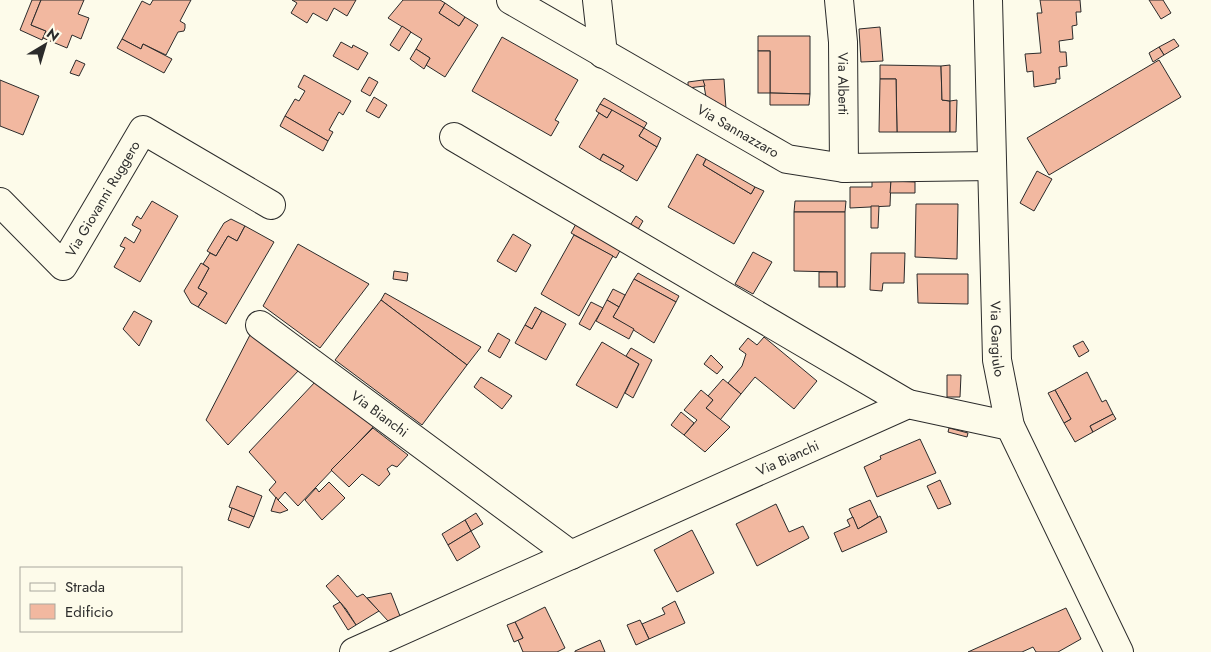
<svg xmlns="http://www.w3.org/2000/svg" width="1211" height="652" font-family="Jost,sans-serif">
<rect width="100%" height="100%" fill="#fdfbea"/>
<g fill="#f2b8a0" stroke="#2b2b2b">
<path d="M32 0H41L31 25 46 31 42 40 20 30Z"/>
<path d="M41 0H84L78 14 89 18 81 39 72 35 67 48 43 38 46 31 31 25Z"/>
<path d="M153 0H191L180 21 185 24V28L184 31 178 32 166 55 143 44 141 49 122 39 142 1 150 5Z"/>
<path d="M292 0H356L347 16 334 8 327 21 313 13 307 23 291 13 297 3Z"/>
<path d="M403 0H440L445 3 439 13 459 26 465 17 478 25 445 77 426 65 430 58 416 49 422 39 388 18Z"/>
<path d="M1040 0H1080L1081 12H1076L1077 25 1072 26 1073 39 1059 41 1060 52H1066L1067 66 1059 67 1060 79H1056V83L1034 87 1033 71 1027 72 1025 54 1041 53 1037 13H1042Z"/>
<path d="M1149 0H1163L1171 13 1161 19Z"/>
<path d="M445 3 465 17 459 26 439 13Z"/>
<path d="M402 26 411 32 399 51 390 45Z"/>
<path d="M880 27 883 61 861 62 859 29Z"/>
<path d="M758 36H810V94L770 93V51H758Z"/>
<path d="M502 37 578 80 555 120 559 122 551 136 472 91Z"/>
<path d="M122 39 141 49 143 44 172 59 164 73 117 48Z"/>
<path d="M1174 39 1179 46 1164 55 1159 47Z"/>
<path d="M341 42 352 48 353 45 368 53 358 70 333 56Z"/>
<path d="M1159 47 1164 55 1153 62 1149 53Z"/>
<path d="M416 49 430 58 424 69 410 59Z"/>
<rect x="758" y="51" width="12" height="42"/>
<path d="M76 60 85 64 79 76 70 73Z"/>
<path d="M1159 60 1181 97 1049 175 1027 138Z"/>
<path d="M880 65 941 66 942 100 950 101V132H897L896 79H880Z"/>
<path d="M950 65V101L942 100 941 66Z"/>
<path d="M304 75 351 101 343 115 339 112 329 130 333 132 328 141 285 116 295 99 299 101 305 91 298 87Z"/>
<path d="M369 77 378 82 370 96 361 91Z"/>
<path d="M724 79 726 109 706 97 703 80Z"/>
<path d="M880 79H896L897 132H879Z"/>
<path d="M0 80 39 96 23 135 0 126Z"/>
<path d="M703 80 705 86 688 88V82Z"/>
<path d="M770 93 810 94 809 105H770Z"/>
<path d="M374 97 387 105 379 118 366 111Z"/>
<path d="M604 98 647 123 644 128 600 104Z"/>
<path d="M957 100 956 132H950V101Z"/>
<path d="M600 104 612 110 607 118 596 111Z"/>
<path d="M612 110 644 128 639 136 657 147 637 181 620 171 624 166 603 154 600 160 579 147 599 113 607 118Z"/>
<path d="M285 116 328 141 323 151 280 126Z"/>
<path d="M644 128 661 138 657 147 639 136Z"/>
<path d="M603 154 624 166 620 171 600 160Z"/>
<path d="M697 154 706 159 703 165 751 194 755 187 764 191 734 244 668 207Z"/>
<path d="M706 159 755 187 751 194 703 165Z"/>
<path d="M1037 171 1052 179 1034 211 1020 203Z"/>
<path d="M872 181H891L890 206 850 208V187H872Z"/>
<path d="M891 181 915 182V193H890Z"/>
<path d="M152 201 178 216 140 282 114 267 125 248 120 246 125 237 134 243 141 230 132 225 137 216 141 219Z"/>
<path d="M795 201H846L845 212H794Z"/>
<path d="M916 204H958L957 259 915 257Z"/>
<path d="M871 206H879L878 228H871Z"/>
<path d="M794 212H845V287H837V272L794 271Z"/>
<path d="M636 216 643 221 637 231 629 227Z"/>
<path d="M231 219 245 226 237 241 228 236 216 256 207 251 224 223Z"/>
<path d="M577 222 622 247 616 258 571 233Z"/>
<path d="M245 226 274 242 226 324 198 307 207 293 198 288 209 268 203 264 210 253 216 256 228 236 237 241Z"/>
<path d="M513 234 531 245 516 272 497 261Z"/>
<path d="M574 235 613 256 579 316 541 294Z"/>
<path d="M298 244 369 284 320 348 263 306Z"/>
<path d="M753 252 772 262 753 294 735 284Z"/>
<path d="M871 253H905L904 283H883L882 291 870 290Z"/>
<path d="M201 263 209 268 198 288 207 293 198 307 191 303 184 291Z"/>
<path d="M394 271 408 273 407 281 393 279Z"/>
<rect x="819" y="272" width="18" height="15"/>
<path d="M638 273 679 296 676 302 634 279Z"/>
<path d="M917 274H968V304L918 303Z"/>
<path d="M634 279 676 302 654 343 613 317Z"/>
<path d="M613 289 625 295 619 307 607 300Z"/>
<path d="M385 293 481 347 467 365 381 300Z"/>
<path d="M381 300 467 365 422 425 335 360Z"/>
<path d="M607 300 619 307 613 317 634 329 629 339 596 321Z"/>
<path d="M591 302 603 308 590 330 579 324Z"/>
<path d="M535 307 542 311 532 329 525 325Z"/>
<path d="M134 311 152 321 139 346 123 329Z"/>
<path d="M542 311 566 324 546 360 515 343 525 325 532 329Z"/>
<path d="M251 333 300 369 228 445 206 420Z"/>
<path d="M498 333 510 340 500 358 488 351Z"/>
<path d="M764 337 817 381 794 409 755 377 741 394 728 383 742 366 746 354 739 349 748 338 757 345Z"/>
<path d="M1083 341 1089 351 1079 357 1073 346Z"/>
<path d="M602 342 639 364 617 408 576 385Z"/>
<path d="M631 348 652 360 633 398 625 393 639 364 626 356Z"/>
<path d="M711 355 723 367 717 374 704 364Z"/>
<path d="M1087 372 1102 402 1106 400 1113 414 1090 426 1093 432 1075 442 1064 423 1071 419 1055 390Z"/>
<path d="M947 375H961L960 397H947Z"/>
<path d="M481 377 512 396 502 409 474 387Z"/>
<path d="M723 379 741 394 720 420 706 408 713 400 708 396Z"/>
<path d="M316 381 375 425 298 506 285 492 278 500 269 490 276 482 249 452Z"/>
<path d="M701 390 713 400 706 408 730 427 705 452 684 435 697 420 684 410Z"/>
<path d="M1055 390 1071 419 1064 423 1048 393Z"/>
<path d="M681 412 694 423 684 435 671 425Z"/>
<path d="M1113 414 1116 419 1093 432 1090 426Z"/>
<path d="M373 428 408 455 397 467 392 465 387 469 390 474 379 486 362 474 349 487 331 470Z"/>
<path d="M949 428 968 433 967 437 948 432Z"/>
<path d="M920 439 936 473 877 497 864 467 881 459 880 456Z"/>
<path d="M940 480 951 504 938 509 927 486Z"/>
<path d="M329 482 345 498 322 520 305 500 316 488 319 492Z"/>
<path d="M237 486 262 496 254 517 229 507Z"/>
<path d="M276 497 278 500 288 510 280 513 271 511Z"/>
<path d="M870 500 878 517 858 529 849 509Z"/>
<path d="M776 504 789 532 803 526 809 538 757 566 736 524Z"/>
<path d="M232 508 254 517 249 528 228 520Z"/>
<path d="M476 513 483 524 471 531 465 520Z"/>
<path d="M880 516 887 532 842 552 834 533 850 526 847 520 853 517 858 529Z"/>
<path d="M465 520 471 531 448 545 442 534Z"/>
<path d="M692 530 714 573 677 592 654 550Z"/>
<path d="M471 531 480 547 457 561 448 545Z"/>
<path d="M338 575 357 597 363 594 379 611 356 625 346 609 326 586Z"/>
<path d="M391 593 400 616 388 621 367 598Z"/>
<path d="M675 601 685 623 649 639 642 624 665 614 662 608Z"/>
<path d="M340 602 356 625 348 630 333 606Z"/>
<path d="M545 607 565 648 557 652H523L518 640 523 638 515 622Z"/>
<path d="M1066 608 1081 639 1058 652H1036L1033 647 1022 652H968Z"/>
<path d="M640 620 649 639 636 645 627 625Z"/>
<path d="M515 622 523 638 514 642 507 625Z"/>
<path d="M600 640 605 652H575V651Z"/>
</g>
<g fill="none" stroke-linecap="round" stroke-linejoin="round">
<g stroke="#2b2b2b" stroke-width="30">
<g id="minor">
<path id="s1" d="M511 0 787 159 844 168 992 166"/>
<path d="M597 0 603 54"/>
<path id="s2" d="M839 0 843 42 844 168"/>
<path id="s3" d="M988 0 997 360 1010 426 1119 652"/>
<path d="M454 137 908 404"/>
<path id="s4" d="M0 202 63 266 143 130 271 205"/>
<path id="s5" d="M260 325 571 555"/>
<path id="s6" d="M354 652 908 404 1010 426"/>
</g>
</g>
<use href="#minor" stroke="#fdfbea" stroke-width="28"/>
</g>
<g text-anchor="middle" stroke-width="4" stroke-linejoin="round" paint-order="stroke">
<g font-size="14" fill="#2b2b2b" stroke="#fdfbea">
<text dy="5" stroke="none"><textPath href="#s2" startOffset="84">Via Alberti</textPath></text>
<text dy="5" stroke="none"><textPath href="#s1" startOffset="262">Via Sannazzaro</textPath></text>
<text dy="5" stroke="none"><textPath href="#s4" startOffset="168">Via Giovanni Ruggero</textPath></text>
<text dy="5" stroke="none"><textPath href="#s3" startOffset="339">Via Gargiulo</textPath></text>
<text dy="5" stroke="none"><textPath href="#s5" startOffset="149">Via Bianchi</textPath></text>
<text dy="5" stroke="none"><textPath href="#s6" startOffset="475">Via Bianchi</textPath></text>
</g>
</g>
<rect x="20" y="567" width="162" height="65" fill="#fdfbea" stroke="#a9a89e"/>
<rect x="30" y="583" width="25" height="8" fill="#fdfbea" stroke="#a9a89e"/>
<text x="65" y="592" font-size="15" fill="#2b2b2b">Strada</text>
<rect x="30" y="604" width="25" height="15" fill="#f2b8a0" stroke="#a9a89e"/>
<text x="65" y="617" font-size="15" fill="#2b2b2b">Edificio</text>
<g transform="translate(45 45) rotate(38)" stroke="#fdfbea" stroke-width="4" paint-order="stroke">
<path d="M0-4L9 19L0 12L-9 19Z" fill="#2b2b2b"/>
<text y="-8" font-size="14" font-weight="bold" text-anchor="middle" fill="#2b2b2b">N</text>
</g>
</svg>
